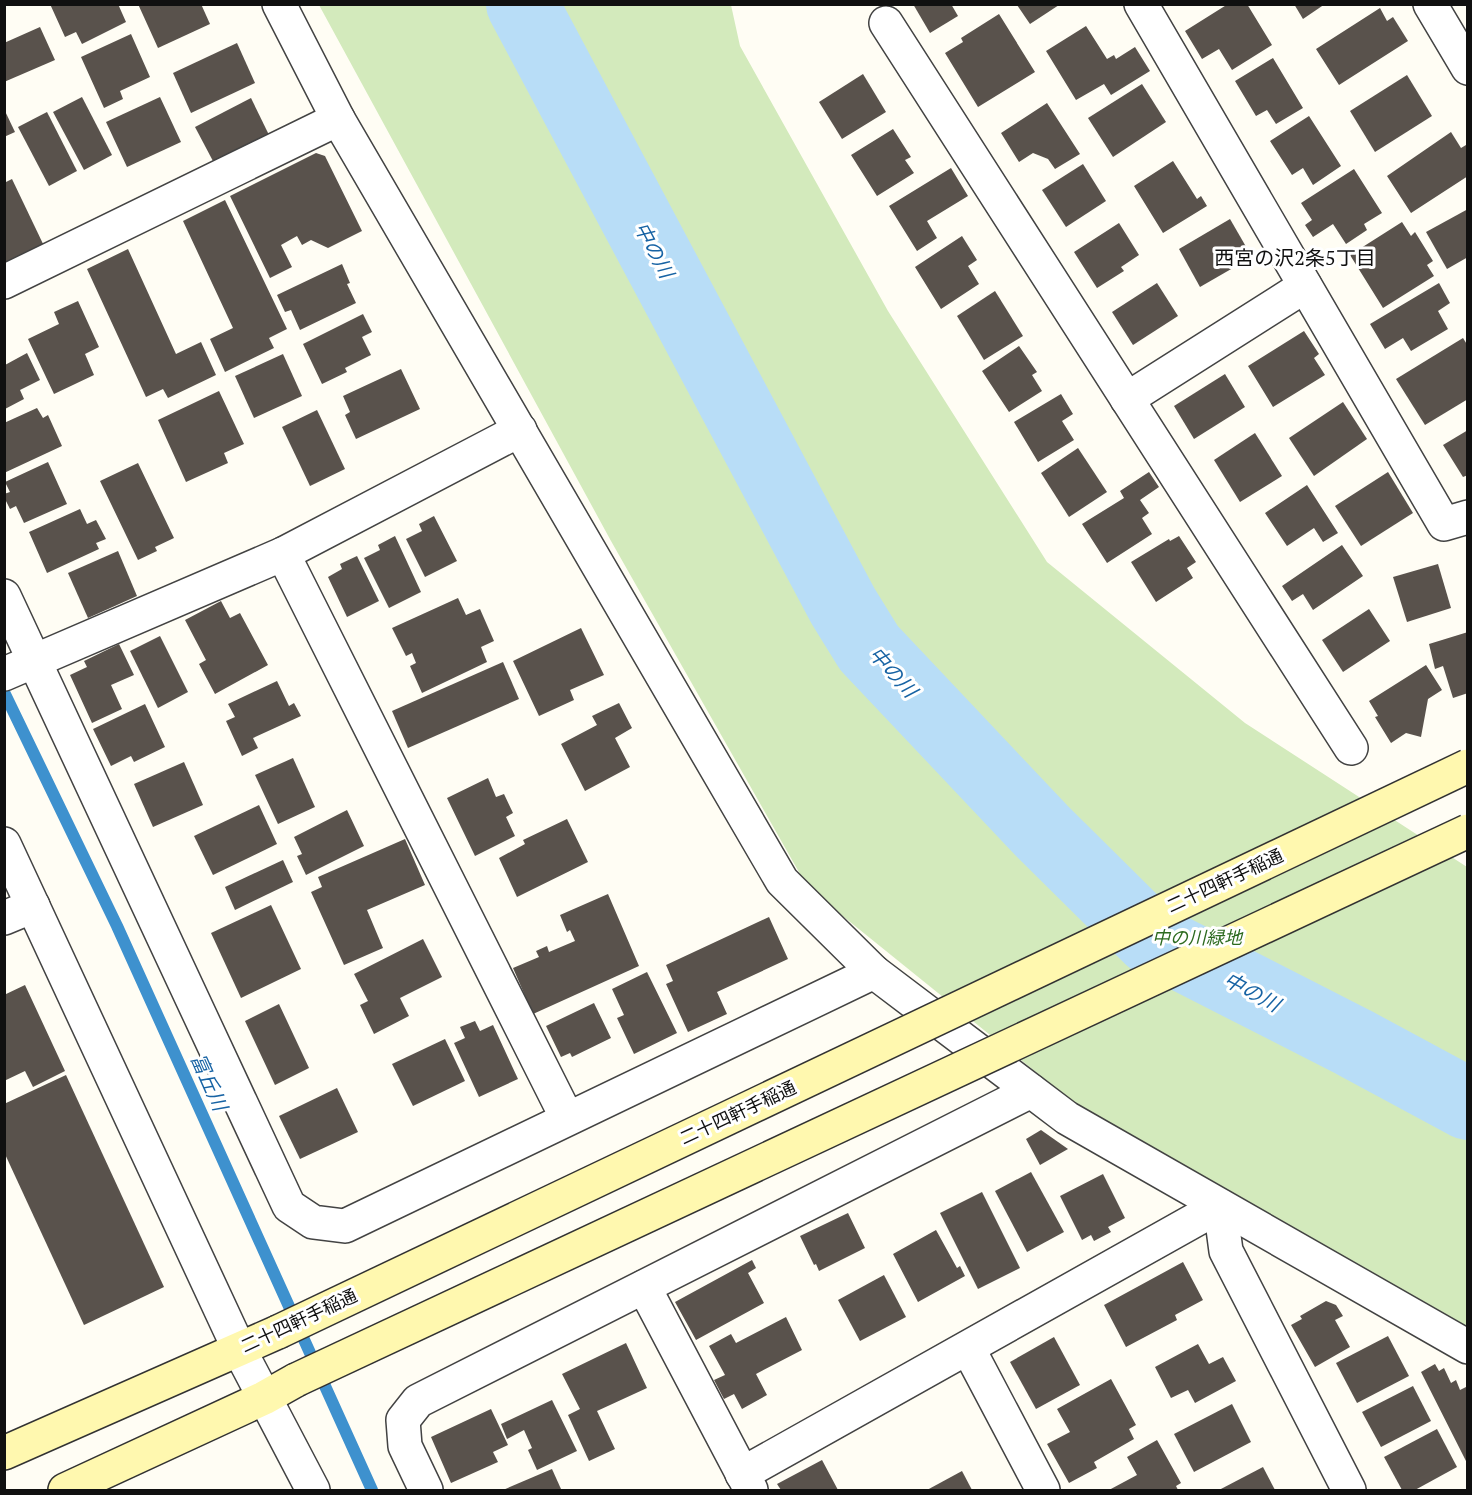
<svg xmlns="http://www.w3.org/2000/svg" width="1472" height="1495" font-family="'PT Serif','Noto Sans JP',serif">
<rect width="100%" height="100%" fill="#fffdf4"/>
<path fill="#d3eabc" d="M319 5H731L740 46 888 311 1047 562 1245 723 1467 867V1330L1078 1106 808 888 611 541Z"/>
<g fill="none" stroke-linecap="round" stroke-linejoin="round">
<path stroke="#3e91ce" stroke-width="12" d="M4 692 117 926 372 1490"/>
<path stroke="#b8ddf7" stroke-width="72" d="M522 4 843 606 869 648 1041 830 1151 939 1353 1042 1468 1104"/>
</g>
<g fill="#59524c">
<path d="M50 4H118L126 22 82 44 76 32 65 37Z"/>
<path d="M138 4H201L210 24 158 48Z"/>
<path d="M913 4H951L958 16 930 33Z"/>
<path d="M1228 4H1247L1272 45 1232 70 1219 49 1202 59 1185 31Z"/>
<path d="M1294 4H1325L1303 19Z"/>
<path d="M1017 5H1059L1030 24Z"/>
<path d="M1380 8 1387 21 1393 17 1408 41 1339 85 1316 49Z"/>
<path d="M999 14 1035 72 978 107 945 53 963 42 961 38Z"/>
<path d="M1086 26 1107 59 1114 55 1116 59 1135 47 1150 71 1111 95 1104 84 1076 100 1046 51Z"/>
<path d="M40 27 55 60 4 82V43Z"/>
<path d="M131 34 150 77 120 91 123 99 104 108 81 57Z"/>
<path d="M237 43 255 83 191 113 173 73Z"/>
<path d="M1273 58 1303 108 1276 124 1267 110 1256 116 1235 81Z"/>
<path d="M863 74 886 112 842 139 819 102Z"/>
<path d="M1407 75 1432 116 1375 152 1350 111Z"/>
<path d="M1142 84 1166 122 1113 157 1088 118Z"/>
<path d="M82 97 112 155 84 170 53 112Z"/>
<path d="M160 97 181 142 127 167 106 122Z"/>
<path d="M251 98 269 135 214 163 195 127Z"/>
<path d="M1047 103 1080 154 1055 169 1048 159 1033 153 1019 162 1001 133Z"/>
<path d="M4 109 15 132 4 137Z"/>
<path d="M47 112 77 171 49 186 18 127Z"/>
<path d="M1309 116 1341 166 1313 185 1303 168 1292 175 1270 141Z"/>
<path d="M893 129 911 157 905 160 914 173 877 196 851 155Z"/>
<path d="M1451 132 1461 148 1466 145 1468 147V176L1411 213 1387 176Z"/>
<path d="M316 153 325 156 362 231 328 248 311 240 302 245 297 236 281 245 292 267 270 278 230 196Z"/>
<path d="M1173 161 1197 199 1201 196 1207 206 1163 233 1134 186Z"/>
<path d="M1083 164 1106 201 1066 227 1042 190Z"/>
<path d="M951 168 968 196 927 221 937 238 917 251 889 206Z"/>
<path d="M1354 169 1382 213 1364 224 1367 230 1346 244 1333 224 1313 237 1305 225 1312 220 1301 203Z"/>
<path d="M12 179 45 248 4 268V183Z"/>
<path d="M225 200 287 329 269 338 274 348 225 372 210 339 233 328 183 221Z"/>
<path d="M1468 209V257L1447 269 1426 232Z"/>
<path d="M1230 219 1252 257 1200 287 1179 249Z"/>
<path d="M1402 222 1411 236 1415 232 1433 261 1427 265 1434 276 1383 308 1350 255Z"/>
<path d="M1119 223 1139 255 1121 267 1124 271 1097 288 1074 252Z"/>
<path d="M962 236 977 260 968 266 979 284 941 309 915 267Z"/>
<path d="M128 249 176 354 201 342 216 375 168 398 163 389 146 397 87 269Z"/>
<path d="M342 264 350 283 347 284 356 303 300 330 291 310 285 312 277 295Z"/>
<path d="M1157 283 1178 316 1133 345 1112 312Z"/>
<path d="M1439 283 1450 303 1438 311 1448 329 1411 351 1403 338 1385 349 1370 324Z"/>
<path d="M995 291 1023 336 984 360 957 316Z"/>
<path d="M78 301 99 347 85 354 94 375 54 394 28 339 59 324 54 312Z"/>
<path d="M363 314 372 332 362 337 371 355 345 368 347 372 322 384 303 344Z"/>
<path d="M1304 331 1319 354 1314 358 1325 375 1273 407 1248 366Z"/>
<path d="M1463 338 1468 346V399L1425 425 1396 379Z"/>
<path d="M1019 346 1037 372 1032 375 1042 391 1009 412 982 371Z"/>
<path d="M27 353 40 380 20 390 24 399 5 409V365Z"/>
<path d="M283 354 302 396 254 418 235 376Z"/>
<path d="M401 369 420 409 356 439 345 415 350 412 343 396Z"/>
<path d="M1225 374 1245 407 1194 439 1174 406Z"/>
<path d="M219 391 244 444 224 453 228 463 186 482 158 420Z"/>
<path d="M1061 394 1073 414 1062 421 1074 440 1038 462 1014 422Z"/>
<path d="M1343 402 1367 439 1314 476 1289 438Z"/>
<path d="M37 408 43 418 48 415 62 446 4 473V423Z"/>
<path d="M317 410 345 469 310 486 282 427Z"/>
<path d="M1468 430V475L1463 477 1443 445Z"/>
<path d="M1255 433 1282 476 1240 502 1214 460Z"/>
<path d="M1078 448 1107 492 1069 517 1041 473Z"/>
<path d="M48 462 67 504 24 523 16 506 10 509 4 497V494L10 492 5 482Z"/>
<path d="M138 463 174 538 155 547 157 551 138 560 100 481Z"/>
<path d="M1149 472 1159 487 1140 500 1149 513 1142 518 1152 534 1107 563 1082 524 1124 498 1120 491Z"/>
<path d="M1388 472 1413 513 1361 546 1335 506Z"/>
<path d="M1307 485 1338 533 1323 542 1314 528 1287 546 1265 513Z"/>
<path d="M80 509 87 524 96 520 106 539 96 543 99 549 47 573 29 532Z"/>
<path d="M434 516 457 561 425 577 406 539 422 531 419 524Z"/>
<path d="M395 536 421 592 389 608 364 558 380 550 378 545Z"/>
<path d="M1179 536 1196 562 1187 568 1193 578 1156 602 1131 562 1169 539 1170 541Z"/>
<path d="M1342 545 1363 576 1313 610 1303 594 1292 601 1282 586Z"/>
<path d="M118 551 137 596 88 618 68 573Z"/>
<path d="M357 556 379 601 347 617 328 577 342 569 340 564Z"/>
<path d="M1438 564 1451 608 1407 622 1393 577Z"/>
<path d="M458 598 466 615 480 609 494 641 481 647 487 662 422 693 410 666 416 663 412 653 406 656 392 628Z"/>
<path d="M221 601 230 618 240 613 268 665 215 694 199 664 206 660 185 620Z"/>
<path d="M1369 609 1390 641 1343 672 1322 640Z"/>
<path d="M581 628 604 675 570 690 574 700 539 716 513 661Z"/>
<path d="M1468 632V693L1453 698 1443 666 1435 669 1429 644Z"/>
<path d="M160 636 188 692 158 708 130 651Z"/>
<path d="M119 644 134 675 111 685 122 709 92 723 70 675 87 667 84 661Z"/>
<path d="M503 662 519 699 408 748 392 711Z"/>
<path d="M1426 665 1442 690 1428 699 1421 737 1406 733 1391 743 1375 717 1378 716 1369 701Z"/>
<path d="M277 681 289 706 294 703 301 716 253 738 258 748 242 756 226 721 235 717 228 704Z"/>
<path d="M619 703 632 728 615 738 630 767 585 791 561 744 597 725 592 716Z"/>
<path d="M145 704 165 747 134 762 131 756 111 766 93 729Z"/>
<path d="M293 758 315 807 278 824 255 775Z"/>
<path d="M184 762 203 805 153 827 134 784Z"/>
<path d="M488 778 496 797 504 794 513 813 506 817 515 836 475 856 447 798Z"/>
<path d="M259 805 277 844 213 875 194 836Z"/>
<path d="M347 810 364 846 306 875 297 856 302 854 294 837Z"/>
<path d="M567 819 588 862 517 897 499 858 525 844 523 840Z"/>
<path d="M405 839 425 885 367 910 383 948 344 965 311 892 322 887 318 877Z"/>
<path d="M283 860 293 882 235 910 225 887Z"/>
<path d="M608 894 639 966 533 1014 513 968 539 957 536 951 547 946 549 952 575 941 570 930 567 932 560 915Z"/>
<path d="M271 905 301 969 241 998 211 933Z"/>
<path d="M769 917 788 959 717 992 727 1014 688 1032 666 984 673 981 666 965Z"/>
<path d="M423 939 442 977 400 998 409 1016 374 1034 360 1005 368 1001 354 974Z"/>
<path d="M647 972 677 1033 634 1054 617 1018 624 1015 612 989Z"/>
<path d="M25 985 65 1071 33 1087 25 1071 4 1081V995Z"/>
<path d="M594 1003 611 1038 572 1057 570 1053 561 1057 546 1026Z"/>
<path d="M279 1004 309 1068 275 1085 245 1021Z"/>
<path d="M475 1021 480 1031 493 1025 518 1079 479 1097 454 1043 465 1038 460 1027Z"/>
<path d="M445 1039 465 1081 413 1106 392 1064Z"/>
<path d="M66 1075 164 1287 84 1325 4 1152V1104Z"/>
<path d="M337 1088 358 1132 300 1159 279 1116Z"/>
<path d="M1041 1130 1068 1149 1040 1165 1026 1139Z"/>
<path d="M1031 1172 1064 1232 1027 1252 995 1191Z"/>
<path d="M1103 1174 1125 1218 1108 1227 1111 1232 1094 1241 1091 1235 1082 1240 1060 1196Z"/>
<path d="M982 1192 1020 1268 978 1289 940 1213Z"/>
<path d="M848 1213 865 1248 819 1271 816 1264 814 1265 800 1236Z"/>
<path d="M936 1230 957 1268 960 1266 965 1276 918 1302 893 1254Z"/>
<path d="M752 1260 756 1268 748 1273 764 1303 696 1340 675 1302Z"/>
<path d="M1183 1262 1203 1300 1175 1315 1177 1320 1126 1347 1104 1305Z"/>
<path d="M884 1275 906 1317 860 1341 838 1300Z"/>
<path d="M1326 1301 1336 1305 1343 1316 1335 1320 1350 1347 1315 1367 1291 1325 1302 1319 1300 1316Z"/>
<path d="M786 1317 802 1350 756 1374 767 1395 742 1409 734 1394 724 1399 714 1380 725 1375 709 1346 731 1334 736 1343Z"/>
<path d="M1388 1336 1409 1376 1357 1403 1336 1363Z"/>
<path d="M1054 1337 1080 1385 1036 1409 1010 1362Z"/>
<path d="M626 1343 647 1388 597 1411 615 1449 589 1461 568 1415 580 1409 562 1374Z"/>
<path d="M1198 1344 1209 1364 1223 1357 1236 1381 1195 1403 1188 1390 1171 1398 1155 1367Z"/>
<path d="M1435 1364 1439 1371 1444 1368 1451 1383 1456 1380 1460 1390 1468 1386V1465L1421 1372Z"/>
<path d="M1111 1379 1136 1425 1129 1429 1134 1439 1094 1462 1097 1468 1069 1483 1047 1444 1070 1432 1057 1409Z"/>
<path d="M1413 1386 1431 1421 1381 1447 1362 1412Z"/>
<path d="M552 1400 577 1451 537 1470 528 1450 532 1448 524 1430 507 1439 501 1424Z"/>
<path d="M1232 1404 1251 1442 1194 1472 1174 1434Z"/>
<path d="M491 1409 508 1445 493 1452 498 1462 451 1483 431 1437Z"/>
<path d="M1437 1429 1457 1467 1415 1490H1402L1384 1457Z"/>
<path d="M1157 1440 1181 1483 1176 1486 1178 1490H1109L1137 1475 1127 1457Z"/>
<path d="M822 1460 838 1490H781L777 1484Z"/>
<path d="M1263 1467 1275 1490H1219Z"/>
<path d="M552 1469 561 1489 558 1490H503Z"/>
<path d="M962 1471 972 1490H927Z"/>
</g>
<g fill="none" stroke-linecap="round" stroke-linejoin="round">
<g stroke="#434343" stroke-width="36">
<g id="street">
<path d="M279 4 338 119 782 881 874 972 1067 1118 1468 1347"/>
<path d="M1141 4 1444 524 1468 517"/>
<path d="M1430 4 1468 68"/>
<path d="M886 23 1351 748"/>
<path d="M4 282 338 119"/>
<path d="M1127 399 1305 286"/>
<path d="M283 554 567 1118"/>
<path d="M4 596 289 1206 313 1222 345 1226 874 972"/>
<path d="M4 674 283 554 520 430"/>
<path d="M4 844 239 1349 313 1490"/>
<path d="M4 918 33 906"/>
<path d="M644 1287 751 1490"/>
<path d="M968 1348 1043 1490"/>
<path d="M742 1474 1220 1206 1226 1251 1349 1490"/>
<path d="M426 1490 405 1446 403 1420 418 1401 1031 1091"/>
</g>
</g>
<g stroke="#323232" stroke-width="36">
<g id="secondary">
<path d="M4 1453 278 1332"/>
<path d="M65 1490 264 1398 296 1380"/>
</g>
</g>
<use href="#street" stroke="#fff" stroke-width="33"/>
<use href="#secondary" stroke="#fff8af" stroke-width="33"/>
<g stroke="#323232" stroke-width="36" stroke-linecap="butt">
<g id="secondary-bridge">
<path d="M278 1332 1468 766"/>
<path d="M296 1380 1468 831"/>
</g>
</g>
<use href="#secondary-bridge" stroke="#fff8af" stroke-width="33"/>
</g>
<g text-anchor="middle" stroke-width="6" stroke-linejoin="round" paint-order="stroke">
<g font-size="18" fill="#101010" stroke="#fff">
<text transform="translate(1225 881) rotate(-25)" y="6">二十四軒手稲通</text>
<text transform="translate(738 1113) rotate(-25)" y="6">二十四軒手稲通</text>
<text transform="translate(299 1321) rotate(-25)" y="6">二十四軒手稲通</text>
</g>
<g font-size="18" font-style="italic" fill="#2c6a1f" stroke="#fff">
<text x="1197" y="944">中の川緑地</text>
</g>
<g font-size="20" font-style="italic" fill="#1763a4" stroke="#fff">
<text transform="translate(654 250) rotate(62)" y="7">中の川</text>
<text transform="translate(893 672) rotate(48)" y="7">中の川</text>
<text transform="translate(1252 992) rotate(28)" y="7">中の川</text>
<text transform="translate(209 1082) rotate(66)" y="7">富丘川</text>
</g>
<g font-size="20" fill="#101010" stroke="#fff">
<text x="1295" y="265">西宮の沢2条5丁目</text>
</g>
</g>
<rect width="1472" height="1495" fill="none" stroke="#101010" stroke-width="12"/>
</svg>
